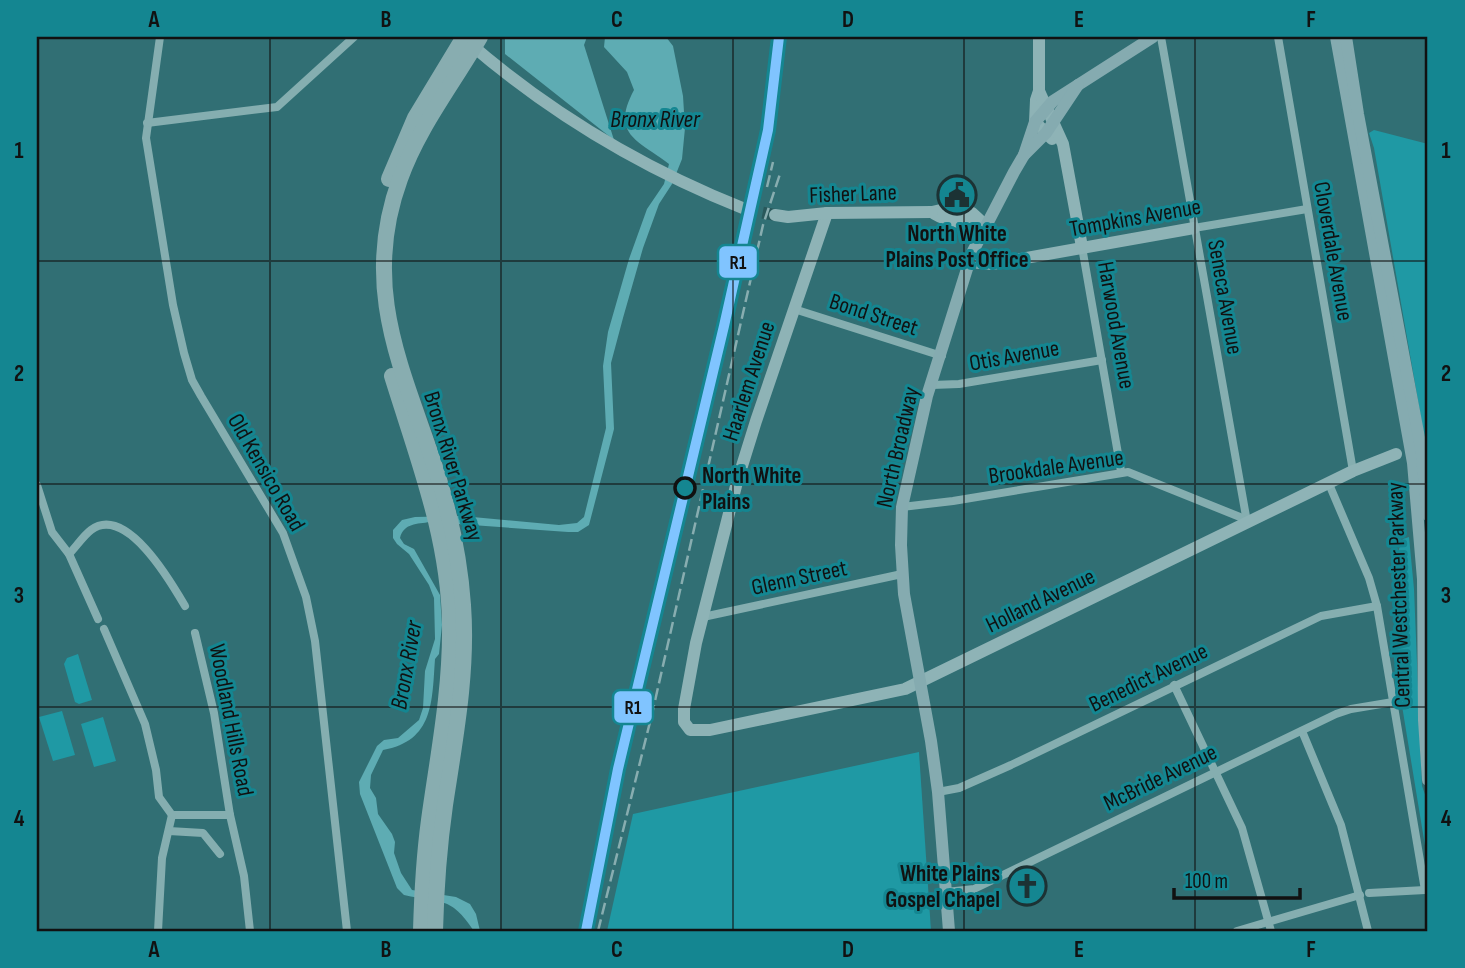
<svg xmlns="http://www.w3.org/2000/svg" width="1465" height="968" font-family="'Sofia Sans Condensed',sans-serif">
<rect width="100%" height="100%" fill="#316f74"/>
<g fill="#1f99a4">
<path d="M1374 130 1428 144V458L1374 148 1369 133Z"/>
<path d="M1409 537 1414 589 1422 786 1428 803V864L1394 657 1396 639 1403 623 1399 549 1403 539Z"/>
<path d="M78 654 92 700 79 704 75 702 64 664 67 658Z"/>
<path d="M62 711 75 755 53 761 39 717Z"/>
<path d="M103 717 116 761 94 767 81 724Z"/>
<path d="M919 752 931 931H607L633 814Z"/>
</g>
<g fill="#5eacb3">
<path d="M505 37H587L584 45 614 140 505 54Z"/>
<path d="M605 37H666L673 46 683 96 685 128 682 159 672 184 659 204 643 248 623 318 611 363 614 429 589 525 578 532H568L430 522C417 524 404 523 400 538L404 544 414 549 440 595 442 625 439 654 435 659C432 701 434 741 383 750L371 775 370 788 376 798 378 814 392 834 395 842 394 853 401 873 412 890 456 897 470 904 476 914 480 931H474C450 895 442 904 404 895L397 888 360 794 359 782 377 746 384 740 398 738 419 720 423 708 425 671 435 639 434 598 429 585 409 554 397 544 393 538V530L402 520 415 517 462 516 559 525 577 523 584 517 606 428 603 366 608 332 629 259 647 209 664 184 669 164C638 140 610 135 634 90L627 72 604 47Z"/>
</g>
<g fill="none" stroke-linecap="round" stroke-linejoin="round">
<path stroke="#29585b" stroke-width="12" stroke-dasharray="12 6" stroke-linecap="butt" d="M745 209 775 215"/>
<g stroke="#85aeb0" stroke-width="8">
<path d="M160 37 146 138 173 305 184 353 192 380 201 396 283 533 306 597 315 641 347 931"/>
<path d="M1161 37 1247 522"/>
<path d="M1278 37 1353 471"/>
<path d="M147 123 277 107 354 37"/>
<path d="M1194 228 1307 209"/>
<path d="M1082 247 1121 471"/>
<path d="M794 309 942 356"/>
<path d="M932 385 959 384 1102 360"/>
<path d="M1329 484 1369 578 1377 606 1425 890 1369 893"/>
<path d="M37 485 52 532 69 554 98 619"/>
<path d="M902 507 953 501 1128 472 1240 517 1247 522"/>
<path d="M69 554C76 547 83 536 91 530 126 504 171 582 185 606"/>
<path d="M703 617 902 574"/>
<path d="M104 629 145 724 156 770 159 797 172 815H230"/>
<path d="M195 633 214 713 230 815 244 876 250 931"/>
<path d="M1174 685 1242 828 1271 931"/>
<path d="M1302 731 1341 825 1368 931"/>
<path d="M938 792 959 788 1011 765 1321 616 1377 606"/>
<path d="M169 831 203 833 220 854"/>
<path d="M946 892 974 889 1336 714 1351 709 1393 702"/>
<path d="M158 931 162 858 172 815"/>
<path d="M1237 931 1360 895"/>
</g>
<g stroke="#8eb3b6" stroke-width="12">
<path d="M1039 37V91L1036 100 1035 122 1052 139"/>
<path d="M468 42C550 113 644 169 745 209"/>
<path d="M1039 91 1063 144 1082 247"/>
<path d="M945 209 972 213 985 225C970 224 943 221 932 212Z"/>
<path d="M827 213 756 421 737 482 696 643 684 709V722L690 730H710L905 689 1353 471 1396 454"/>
<path d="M775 215 788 217 827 213 932 212"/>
<path d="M969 262 992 264 1194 228"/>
</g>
<g stroke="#85abb0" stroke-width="12">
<path d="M1336 37 1413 463 1423 579 1424 720 1428 780"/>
<path d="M1346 37 1358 114 1421 448 1428 515"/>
<path d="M1024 155 1035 122 1053 101 1153 37"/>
<path d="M949 931 938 792 931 741 904 594 901 545 902 507 927 396 972 253 1014 172 1024 155 1046 133 1078 85"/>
</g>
<g stroke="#88adb0" stroke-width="16">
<path d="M389 179 415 118 464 37"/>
<path d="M392 376C417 457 449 538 450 624 451 690 438 755 429 820 424 857 422 894 421 931"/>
<path d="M435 931C436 889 439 847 445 805 455 739 468 672 463 605 460 561 451 518 438 476 405 373 359 291 400 179 418 128 453 84 480 37"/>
</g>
<g stroke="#88adb0" stroke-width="2.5" stroke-dasharray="12 5" stroke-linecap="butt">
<path d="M767 187 773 162"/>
<path d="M598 931 652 714 763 225 780 174"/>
</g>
<g stroke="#148691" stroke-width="16">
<path id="rail-1" d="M586 931 618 769 724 326 768 130 779 37"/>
</g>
<use href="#rail-1" stroke="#80c4ff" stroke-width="10"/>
</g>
<path fill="none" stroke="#111" stroke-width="2" stroke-opacity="0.55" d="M270 37V931M501 37V931M733 37V931M964 37V931M1195 37V931M37 261H1428M37 484H1428M37 707H1428"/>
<defs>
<g id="civic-ring" transform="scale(2.0125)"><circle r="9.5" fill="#148691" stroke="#1c3234" stroke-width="1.5"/><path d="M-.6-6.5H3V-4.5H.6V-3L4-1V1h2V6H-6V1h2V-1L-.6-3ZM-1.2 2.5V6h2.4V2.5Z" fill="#1c3234"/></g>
<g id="church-ring" transform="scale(2.0125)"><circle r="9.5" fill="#148691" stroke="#1c3234" stroke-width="1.5"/><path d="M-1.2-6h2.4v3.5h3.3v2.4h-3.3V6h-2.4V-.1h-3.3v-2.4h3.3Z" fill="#1c3234"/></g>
</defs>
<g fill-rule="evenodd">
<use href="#civic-ring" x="957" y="195"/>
<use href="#church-ring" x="1027" y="886"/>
</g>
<circle fill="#148691" stroke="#111" stroke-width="3.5" cx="685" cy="488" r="10"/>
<g text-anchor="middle" stroke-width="6" stroke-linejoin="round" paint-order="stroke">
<g font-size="23" fill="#111" stroke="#148691">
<text transform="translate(853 193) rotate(-2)" y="8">Fisher Lane</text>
<text transform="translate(1135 217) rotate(-10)" y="8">Tompkins Avenue</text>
<text transform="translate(1334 251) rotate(80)" y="8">Cloverdale Avenue</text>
<text transform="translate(1226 297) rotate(80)" y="8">Seneca Avenue</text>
<text transform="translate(874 314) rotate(18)" y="8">Bond Street</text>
<text transform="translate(1117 325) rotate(80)" y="8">Harwood Avenue</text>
<text transform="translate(1014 355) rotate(-10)" y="8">Otis Avenue</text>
<text transform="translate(748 381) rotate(-72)" y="8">Haarlem Avenue</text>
<text transform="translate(897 447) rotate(-77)" y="8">North Broadway</text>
<text transform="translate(454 466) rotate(73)" y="8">Bronx River Parkway</text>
<text transform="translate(1056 466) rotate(-8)" y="8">Brookdale Avenue</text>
<text transform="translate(267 472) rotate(60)" y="8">Old Kensico Road</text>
<text transform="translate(799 577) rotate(-12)" y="8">Glenn Street</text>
<text transform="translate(1398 595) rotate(-92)" y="8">Central Westchester Parkway</text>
<text transform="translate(1040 600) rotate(-26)" y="8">Holland Avenue</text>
<text transform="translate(1148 677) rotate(-26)" y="8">Benedict Avenue</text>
<text transform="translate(232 720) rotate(79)" y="8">Woodland Hills Road</text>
<text transform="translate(1160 777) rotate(-26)" y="8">McBride Avenue</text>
</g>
<g font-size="23" font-weight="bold" fill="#111" stroke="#148691">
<text x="957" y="241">North White<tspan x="957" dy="26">Plains Post Office</tspan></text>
<text x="1000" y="881" text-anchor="end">White Plains<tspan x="1000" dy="26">Gospel Chapel</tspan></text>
</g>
<g font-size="23" font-weight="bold" fill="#111" stroke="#148691" text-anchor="start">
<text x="702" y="483">North White<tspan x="702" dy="26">Plains</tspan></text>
</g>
<g font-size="24" font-style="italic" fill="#111" stroke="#148691">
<text x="655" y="127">Bronx River</text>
<text transform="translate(406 665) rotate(-80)" y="8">Bronx River</text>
</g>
</g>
<g stroke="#148691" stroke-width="2.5">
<rect x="718" y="245" width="40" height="34" rx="7" fill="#80c4ff"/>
<rect x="613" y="690" width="40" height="34" rx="7" fill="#80c4ff"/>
</g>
<g font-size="19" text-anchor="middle" font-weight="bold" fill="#111">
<text x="738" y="269">R1</text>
<text x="633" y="714">R1</text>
</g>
<rect width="1465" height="968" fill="none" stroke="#148691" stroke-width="77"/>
<path d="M1174 888v10h126v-10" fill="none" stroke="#111111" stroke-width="3.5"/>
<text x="1185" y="888" font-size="21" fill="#111111" stroke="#148691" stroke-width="5" paint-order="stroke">100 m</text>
<rect x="38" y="38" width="1388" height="892" fill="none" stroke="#111" stroke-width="2.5"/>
<g font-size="23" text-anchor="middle" font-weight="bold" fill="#111">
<text x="154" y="27">A</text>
<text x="386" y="27">B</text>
<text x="617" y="27">C</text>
<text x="848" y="27">D</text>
<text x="1079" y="27">E</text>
<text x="1311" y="27">F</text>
<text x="19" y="158">1</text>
<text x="1446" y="158">1</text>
<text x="19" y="381">2</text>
<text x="1446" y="381">2</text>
<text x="19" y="603">3</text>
<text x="1446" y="603">3</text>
<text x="19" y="826">4</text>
<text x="1446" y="826">4</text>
<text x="154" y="957">A</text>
<text x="386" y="957">B</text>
<text x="617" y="957">C</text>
<text x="848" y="957">D</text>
<text x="1079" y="957">E</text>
<text x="1311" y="957">F</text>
</g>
</svg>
